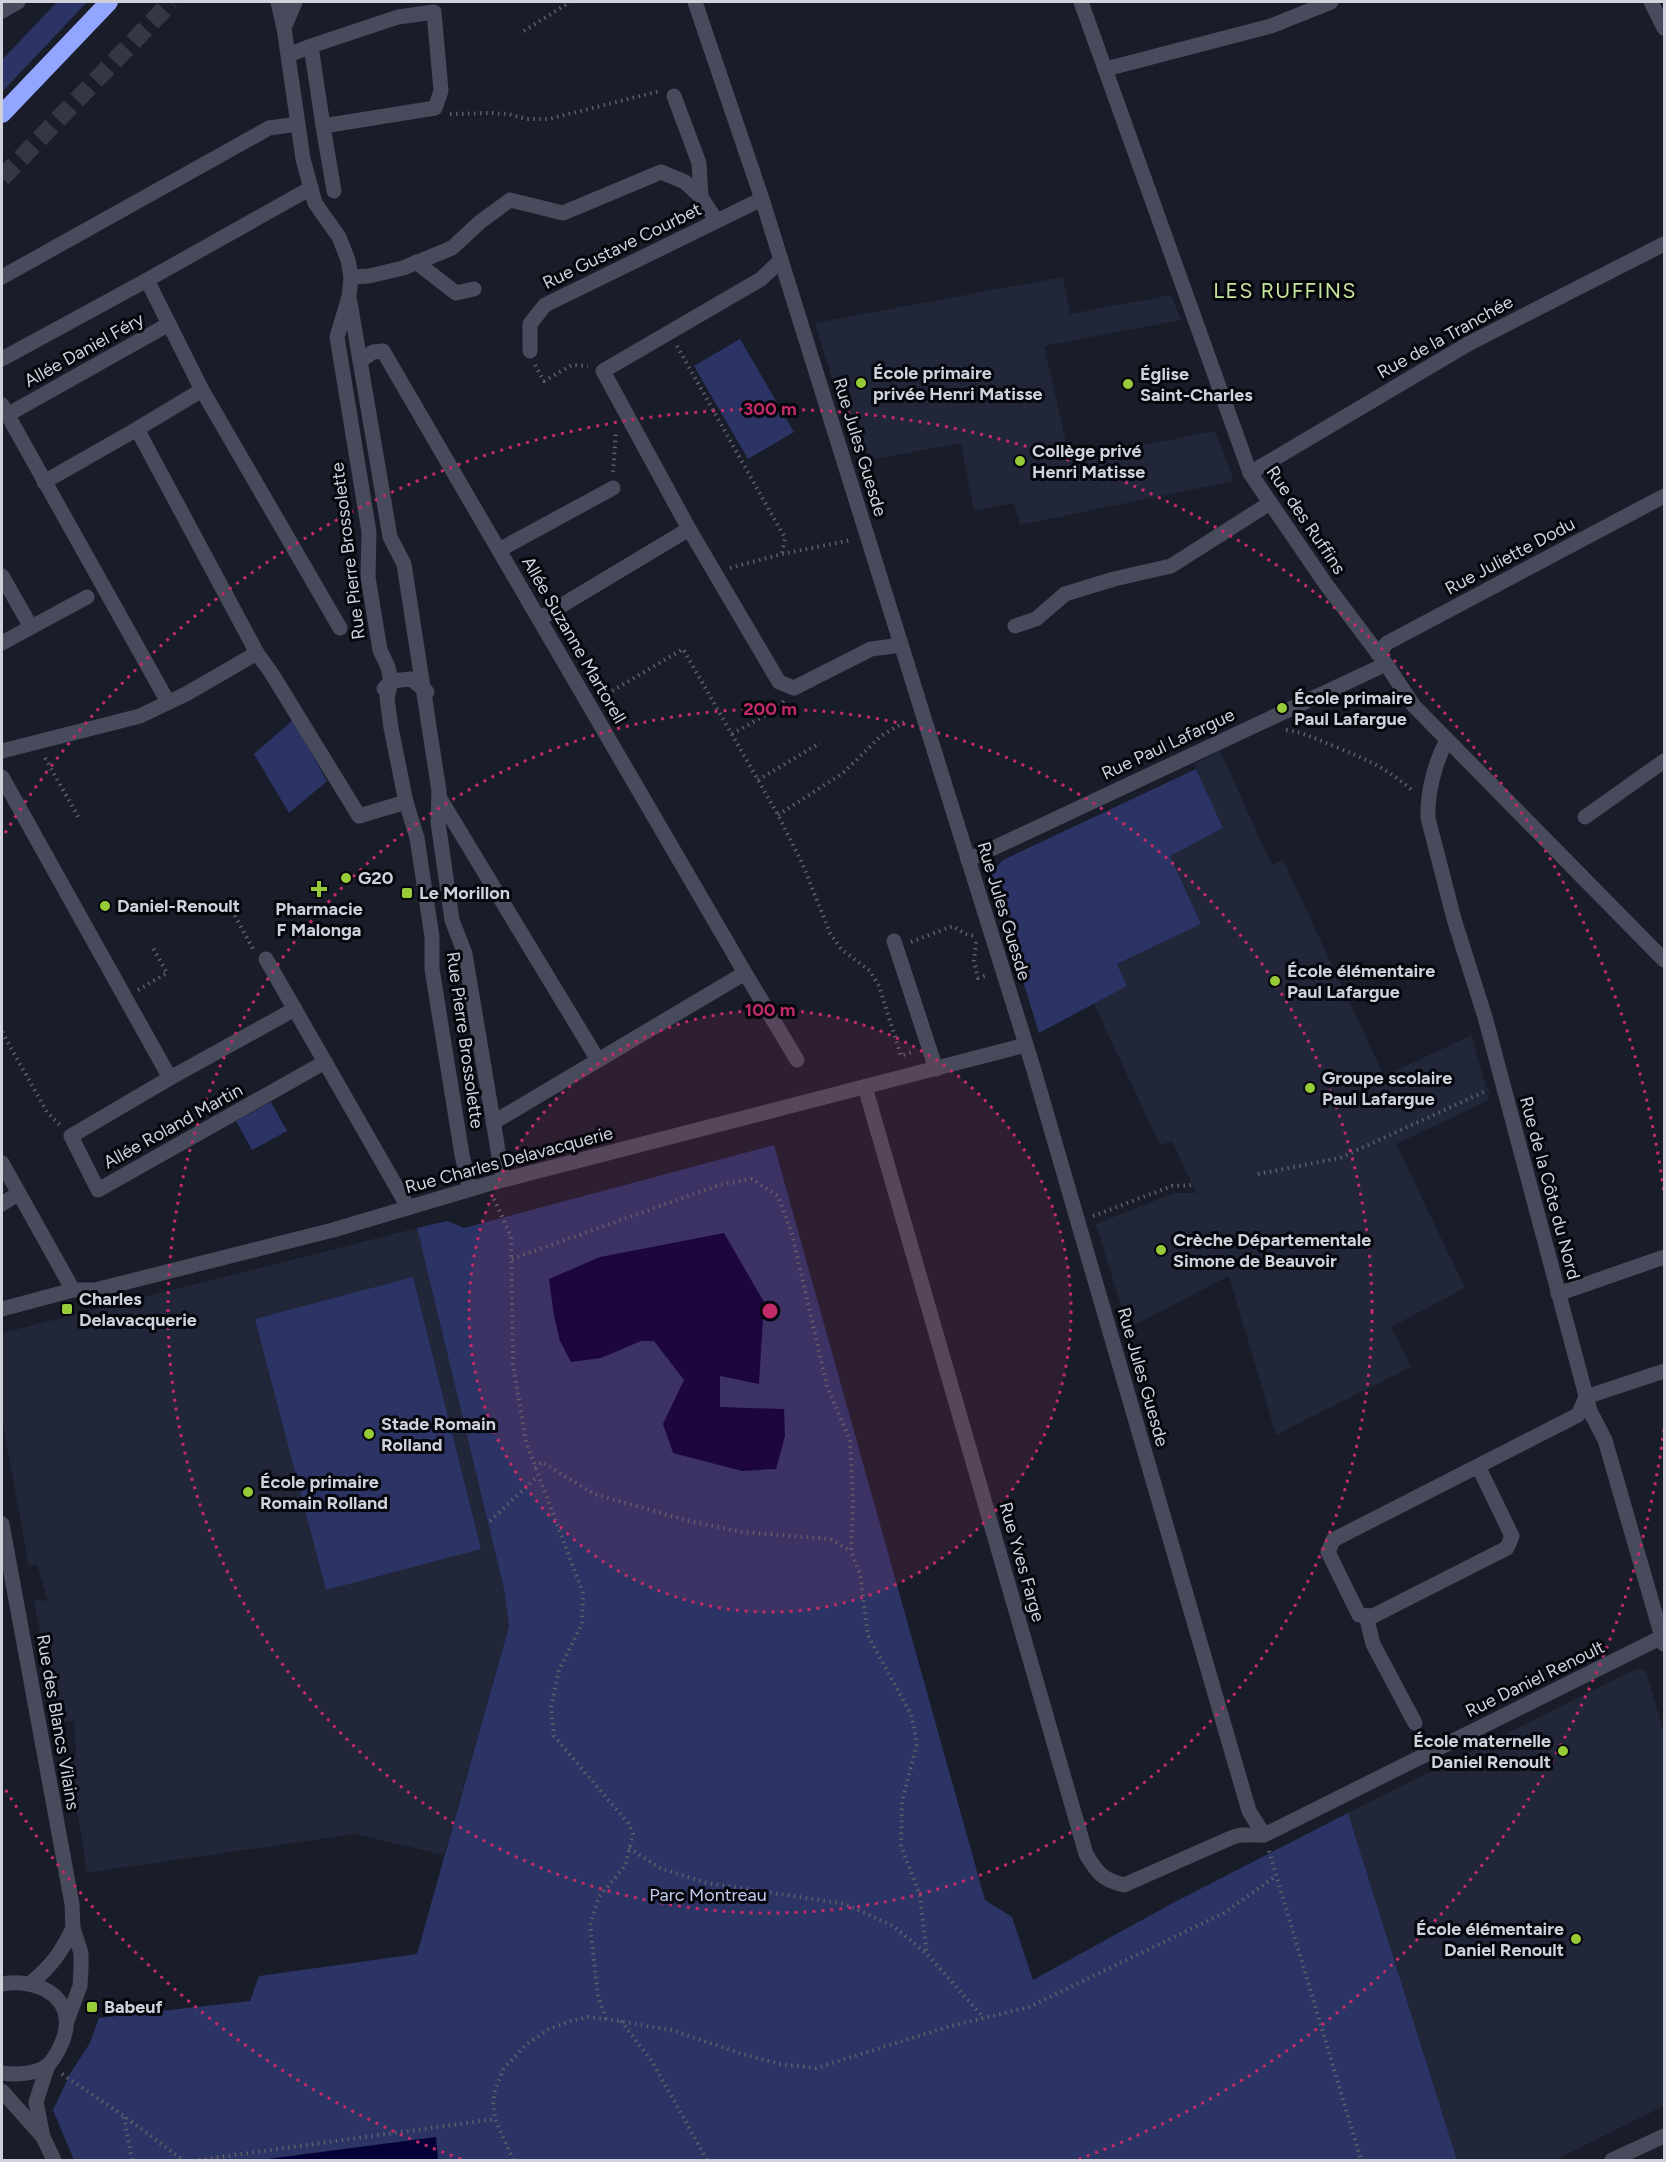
<svg xmlns="http://www.w3.org/2000/svg" width="1666" height="2162" font-family="Figtree,sans-serif">
<rect width="100%" height="100%" fill="#191d2a"/>
<g fill="#212639">
<path d="M1063 277 1070 314 1171 295 1181 320 1044 346 1070 460 1215 431 1234 481 1020 525 1014 503 974 511 961 443 858 462 815 323Z"/>
<path d="M1220 751 1272 865 1283 860 1384 1076 1472 1035 1489 1100 1396 1144 1465 1288 1391 1327 1411 1367 1276 1435 1229 1276 1128 1328 1096 1224 1174 1193H1196L1172 1141 1160 1145 1094 1004 1127 986 1117 964 1201 924 1169 854 1223 828 1194 764Z"/>
<path d="M417 1228 504 1589 509 1626 444 1855 355 1834 86 1873 83 1844 67 1756H76L74 1721 56 1723 34 1599 48 1601 37 1565 29 1567 2 1419V1333Z"/>
<path d="M1638 1668 1646 1671 1664 1734V2106L1555 2160H1457L1348 1813Z"/>
</g>
<g fill="#2b3464">
<path d="M57 2H87L2 92V60Z"/>
<path d="M740 339 794 432 748 459 694 366Z"/>
<path d="M293 720 327 781 289 813 254 754Z"/>
<path d="M1196 769 1223 828 1170 856 1201 924 1117 964 1127 986 1039 1033 991 877V873L1003 860Z"/>
<path d="M271 1102 287 1131 252 1150 236 1121Z"/>
<path d="M774 1145 985 1900 1012 1917 1033 1980 1171 1904 1348 1813 1457 2160H74L53 2110 71 2072 90 2043 99 2018 250 2001 259 1976 417 1954 509 1626 504 1589 417 1228 447 1221 464 1228Z"/>
<path d="M413 1277 481 1549 326 1590 255 1319Z"/>
</g>
<g fill="#060038">
<path d="M724 1233 764 1302 759 1384 720 1376V1407L784 1409 785 1436 776 1469 742 1471 673 1453 663 1424 684 1380 654 1341H641L601 1358 571 1362 560 1341 554 1316 549 1279 600 1257Z"/>
<path d="M436 2137 438 2160H260Z"/>
</g>
<g fill="none" stroke-linecap="round" stroke-linejoin="round">
<path stroke="#343845" stroke-width="18" stroke-dasharray="18 9" stroke-linecap="butt" d="M2 178 171 2"/>
<g stroke="#5c606b" stroke-width="4" stroke-dasharray="1.5 4.5" stroke-linecap="butt">
<path d="M524 31 570 2"/>
<path d="M450 114 491 113 508 114 526 119H549L660 91"/>
<path d="M677 346 785 538 782 554"/>
<path d="M535 365 544 381 572 365 588 366"/>
<path d="M613 472 616 432"/>
<path d="M730 568 782 554 851 540"/>
<path d="M602 697 683 649 778 815 803 865 830 933 841 949 870 971 879 986 901 1056 914 1051"/>
<path d="M1286 730C1306 733 1318 740 1336 747 1366 759 1388 769 1413 791"/>
<path d="M732 734 771 712 784 701"/>
<path d="M45 758 80 820"/>
<path d="M758 780 820 743"/>
<path d="M778 815 843 773 881 736 908 720"/>
<path d="M229 905 253 949"/>
<path d="M911 942 953 926 965 934 974 936"/>
<path d="M976 942 974 961 978 978 988 975"/>
<path d="M138 990 167 973 153 948"/>
<path d="M2 1032 47 1112 60 1125"/>
<path d="M1258 1174 1340 1158 1488 1090"/>
<path d="M494 1199 511 1236 513 1365 526 1442 583 1593 582 1624 559 1670 551 1707 554 1736 628 1823 633 1834 625 1866 599 1897 590 1925 598 1996 606 2019"/>
<path d="M1093 1216 1172 1186 1193 1185"/>
<path d="M512 1259 719 1185 752 1179 778 1196 792 1234 827 1386 850 1440 853 1501 851 1551 860 1574 868 1636 911 1714 917 1743 902 1802 901 1845 920 1896 927 1954"/>
<path d="M535 1468 542 1462 594 1494 689 1521 742 1532 830 1539 851 1551"/>
<path d="M490 1521 538 1476"/>
<path d="M629 1848 660 1868 707 1883 845 1904 893 1926 927 1954 984 2018"/>
<path d="M1269 1851 1361 2160"/>
<path d="M621 2021 653 2063 707 2160"/>
<path d="M62 2074 124 2116 183 2160"/>
<path d="M124 2117 132 2160"/>
<path d="M199 2160 495 2119"/>
<path d="M513 2160 495 2119 493 2104 495 2090 504 2068 527 2044 549 2029 571 2021 588 2017 606 2019 671 2030 746 2055 779 2064 816 2068 951 2026 1029 2007 1224 1913 1276 1876"/>
</g>
<g stroke="#474b5b" stroke-width="15">
<path d="M278 2 284 28 303 159 315 203 339 237 348 260 351 277 349 297 337 337 369 532 368 577 380 650 388 667 391 681 387 698 391 728 406 802 417 838 432 937V969L462 1155 470 1189"/>
<path d="M695 2 762 199 1033 1067 1249 1811 1264 1835"/>
<path d="M1081 2 1250 473 1325 583 1386 664 1414 706 1664 960"/>
<path d="M1651 2 1664 28"/>
<path d="M2 11 18 2"/>
<path d="M284 28 295 2"/>
<path d="M289 55 311 46 323 126 435 108 441 91 434 12 398 17 311 46"/>
<path d="M1106 69 1271 26 1331 2"/>
<path d="M674 96 699 163 701 197"/>
<path d="M323 126 334 191"/>
<path d="M781 260 761 279 603 371 689 529 779 682 794 688 871 649 901 645"/>
<path d="M416 262 456 293 474 289"/>
<path d="M2 277 269 128 298 124"/>
<path d="M351 277 369 276 403 268 452 248 480 222 510 200 563 213 661 172 685 182 701 197 716 220"/>
<path d="M350 302 390 537 404 564 439 791 438 822 452 920 465 954 503 1180"/>
<path d="M530 351V324L545 305 762 199"/>
<path d="M2 359 147 280"/>
<path d="M360 361 373 352 383 351 745 973"/>
<path d="M202 390 340 628"/>
<path d="M2 405 168 702"/>
<path d="M7 415 169 324"/>
<path d="M1250 473 1468 344 1664 244"/>
<path d="M44 482 137 429"/>
<path d="M499 550 613 488"/>
<path d="M2 576 31 627"/>
<path d="M539 619 689 529"/>
<path d="M1015 626 1036 619 1065 594 1114 579 1171 566 1270 503"/>
<path d="M2 643 87 597"/>
<path d="M257 653 137 429 202 390 147 280 311 188"/>
<path d="M1378 654 1387 643 1664 496"/>
<path d="M384 689 391 681 411 679 427 692"/>
<path d="M1447 740C1435 762 1427 793 1428 818L1454 919 1485 1017 1590 1411 1605 1440 1664 1644"/>
<path d="M2 751 140 716 186 694 257 653 272 674 359 816 406 802"/>
<path d="M2 777 170 1078"/>
<path d="M439 797 598 1060"/>
<path d="M1585 817 1664 761"/>
<path d="M968 860 1386 664"/>
<path d="M894 941 936 1069"/>
<path d="M266 959 408 1207"/>
<path d="M295 1009 170 1078 71 1136 98 1190 325 1062"/>
<path d="M865 1087 1086 1854C1097 1873 1103 1880 1124 1885L1233 1837 1241 1835H1264L1662 1637"/>
<path d="M494 1122 745 973 797 1060"/>
<path d="M2 1163 73 1290"/>
<path d="M2 1204 19 1193"/>
<path d="M1558 1294 1664 1257"/>
<path d="M2 1309 73 1290H95L333 1230 488 1184 1026 1045"/>
<path d="M1478 1466 1512 1536 1507 1548 1373 1616 1359 1615 1328 1552 1333 1540 1572 1418 1578 1415 1586 1397 1664 1371"/>
<path d="M2 1524 72 1904 73 1928 81 1953V1968L80 1986 67 2021"/>
<path d="M1366 1616 1373 1644 1415 1723"/>
<path d="M31 1983C52 1965 61 1953 73 1928"/>
<path d="M2 1984C43 1977 82 2002 60 2047 57 2053 53 2061 47 2066 33 2075 17 2075 2 2073"/>
<path d="M2 2091 43 2137 54 2160"/>
<path d="M43 2137 36 2102 48 2065"/>
<path d="M1612 2160 1664 2136"/>
</g>
<path stroke="#92a5ff" stroke-width="18" d="M2 114 109 2"/>
</g>
<circle cx="770" cy="1311" r="301" fill="#c32b68" fill-opacity=".12"/>
<g fill="none" stroke="#c32b68" stroke-width="3" stroke-dasharray="3 6">
<circle cx="770" cy="1311" r="301"/>
<circle cx="770" cy="1311" r="602"/>
<path d="M1664 1429A902 902 0 0 1 1079 2159M461 2159A902 902 0 0 1 5 1789M5 833A902 902 0 0 1 1664 1193"/>
</g>
<g fill="#97cb38" stroke="#06070d" stroke-width="2">
<circle cx="861" cy="383" r="6"/>
<circle cx="1128" cy="384" r="6"/>
<circle cx="1020" cy="461" r="6"/>
<circle cx="1282" cy="708" r="6"/>
<circle cx="346" cy="878" r="6"/>
<path d="M316 880h6v6h6v6h-6v6h-6v-6h-6v-6h6z"/>
<rect x="401" y="887" width="12" height="12" rx="3"/>
<circle cx="105" cy="906" r="6"/>
<circle cx="1275" cy="981" r="6"/>
<circle cx="1310" cy="1088" r="6"/>
<circle cx="1161" cy="1250" r="6"/>
<rect x="61" y="1303" width="12" height="12" rx="3"/>
<circle cx="369" cy="1434" r="6"/>
<circle cx="248" cy="1492" r="6"/>
<circle cx="1563" cy="1751" r="6"/>
<circle cx="1576" cy="1939" r="6"/>
<rect x="86" y="2001" width="12" height="12" rx="3"/>
</g>
<g text-anchor="middle" stroke-width="6" stroke-linejoin="round" paint-order="stroke">
<g font-size="18" fill="#cfd2db" stroke="#06070d">
<text transform="translate(622 246) rotate(-26)" y="6">Rue Gustave Courbet</text>
<text transform="translate(1445 337) rotate(-29)" y="6">Rue de la Tranchée</text>
<text transform="translate(84 350) rotate(-29)" y="6">Allée Daniel Féry</text>
<text transform="translate(860 447) rotate(73)" y="6">Rue Jules Guesde</text>
<text transform="translate(1306 520) rotate(56)" y="6">Rue des Ruffins</text>
<text transform="translate(348 551) rotate(-97)" y="6">Rue Pierre Brossolette</text>
<text transform="translate(1510 556) rotate(-28)" y="6">Rue Juliette Dodu</text>
<text transform="translate(574 640) rotate(60)" y="6">Allée Suzanne Martorell</text>
<text transform="translate(1168 744) rotate(-25)" y="6">Rue Paul Lafargue</text>
<text transform="translate(1004 911) rotate(73)" y="6">Rue Jules Guesde</text>
<text transform="translate(465 1040) rotate(82)" y="6">Rue Pierre Brossolette</text>
<text transform="translate(173 1126) rotate(-29)" y="6">Allée Roland Martin</text>
<text transform="translate(509 1160) rotate(-15)" y="6">Rue Charles Delavacquerie</text>
<text transform="translate(1550 1188) rotate(75)" y="6">Rue de la Côte du Nord</text>
<text transform="translate(1143 1377) rotate(74)" y="6">Rue Jules Guesde</text>
<text transform="translate(1022 1562) rotate(74)" y="6">Rue Yves Farge</text>
<text transform="translate(1535 1679) rotate(-26)" y="6">Rue Daniel Renoult</text>
<text transform="translate(58 1722) rotate(80)" y="6">Rue des Blancs Vilains</text>
</g>
<g font-size="18" font-weight="bold" fill="#cfd2db" stroke="#06070d" text-anchor="start">
<text x="873" y="379">École primaire<tspan x="873" dy="21">privée Henri Matisse</tspan></text>
<text x="1140" y="380">Église<tspan x="1140" dy="21">Saint-Charles</tspan></text>
<text x="1032" y="457">Collège privé<tspan x="1032" dy="21">Henri Matisse</tspan></text>
<text x="1294" y="704">École primaire<tspan x="1294" dy="21">Paul Lafargue</tspan></text>
<text x="358" y="884">G20</text>
<text x="419" y="899">Le Morillon</text>
<text x="117" y="912">Daniel-Renoult</text>
<text x="319" y="915" text-anchor="middle">Pharmacie<tspan x="319" dy="21">F Malonga</tspan></text>
<text x="1287" y="977">École élémentaire<tspan x="1287" dy="21">Paul Lafargue</tspan></text>
<text x="1322" y="1084">Groupe scolaire<tspan x="1322" dy="21">Paul Lafargue</tspan></text>
<text x="1173" y="1246">Crèche Départementale<tspan x="1173" dy="21">Simone de Beauvoir</tspan></text>
<text x="79" y="1305">Charles<tspan x="79" dy="21">Delavacquerie</tspan></text>
<text x="381" y="1430">Stade Romain<tspan x="381" dy="21">Rolland</tspan></text>
<text x="260" y="1488">École primaire<tspan x="260" dy="21">Romain Rolland</tspan></text>
<text x="1551" y="1747" text-anchor="end">École maternelle<tspan x="1551" dy="21">Daniel Renoult</tspan></text>
<text x="1564" y="1935" text-anchor="end">École élémentaire<tspan x="1564" dy="21">Daniel Renoult</tspan></text>
<text x="104" y="2013">Babeuf</text>
</g>
<g font-size="18" fill="#c3cdf2" stroke="#06070d">
<text x="708" y="1901">Parc Montreau</text>
</g>
<g font-size="21" letter-spacing="1.5" fill="#c6e59d" stroke="#06070d">
<text x="1285" y="298">LES RUFFINS</text>
</g>
</g>
<circle cx="770" cy="1311" r="9" fill="#c32b68" stroke="#06070d" stroke-width="3"/>
<g font-size="18" text-anchor="middle" font-weight="bold" fill="#c32b68" stroke="#06070d" stroke-width="6" stroke-linejoin="round" paint-order="stroke">
<text x="770" y="415">300 m</text>
<text x="770" y="715">200 m</text>
<text x="770" y="1016">100 m</text>
</g>
<rect width="1666" height="2162" fill="none" stroke="#cfd2db" stroke-width="6"/>
</svg>
